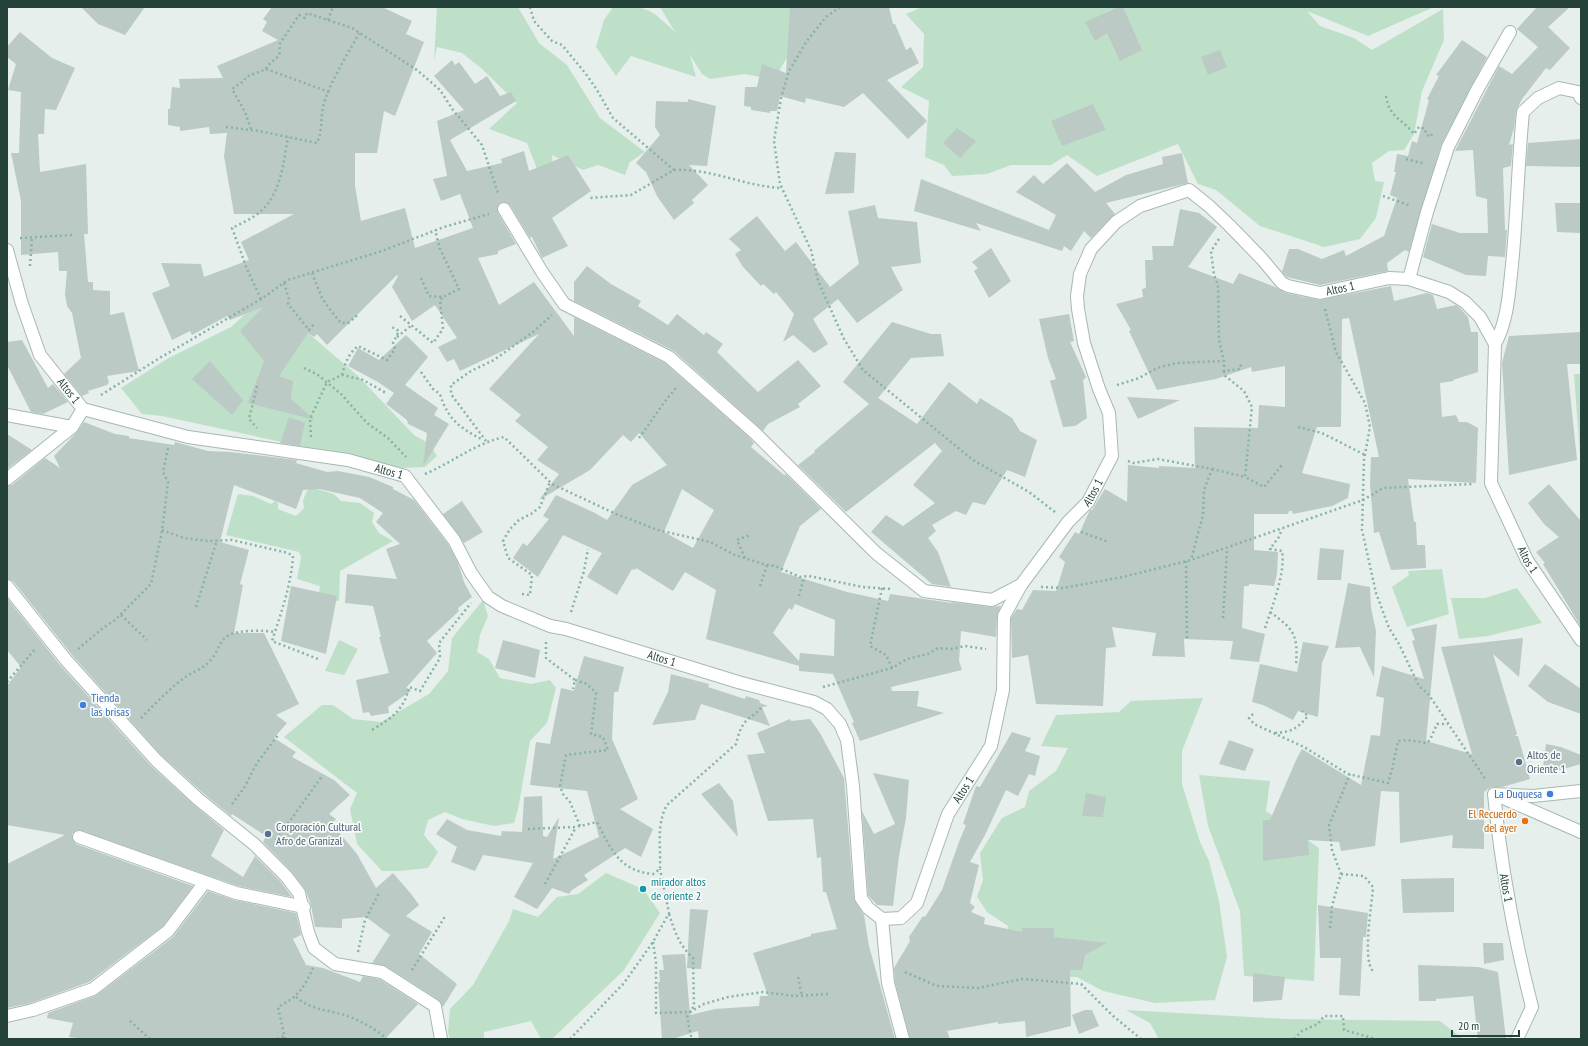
<svg xmlns="http://www.w3.org/2000/svg" width="1588" height="1046" font-family="'PT Sans Narrow',sans-serif">
<rect width="100%" height="100%" fill="#e6efeb"/>
<g fill="#bfe0c8">
<path d="M437 7H518L539 43 567 65 600 118 645 152 630 162 625 175 598 165 583 170 552 155 553 176 537 169 527 143 489 129 517 103 481 68 462 53 437 47 434 61Z"/>
<path d="M613 7C649 7 648 7 675 32L660 7H832L793 47 774 80 745 74 710 79 702 74 690 55 696 77 631 56 616 76 596 47 604 20Z"/>
<path d="M922 7H1434L1368 36 1307 11 1320 26 1354 38 1372 50 1443 9 1444 40 1422 91 1414 134 1404 150 1389 151 1372 163 1375 181 1384 182 1376 218 1360 239 1324 247 1260 226 1216 190 1198 184 1178 144 1097 176 1067 155 1051 165H1011L987 174 952 176 944 165 925 157 929 101 901 87 923 67 924 34 906 14Z"/>
<path d="M271 301 358 376 414 435 430 444 437 456 425 467 402 468 162 416 142 414 121 388 167 359 231 327 244 315Z"/>
<path d="M1574 374H1581L1580 454Z"/>
<path d="M309 487 334 494 341 501 360 503 374 513 372 522 379 533 393 541 340 571 339 601 318 599 320 586 297 579 301 557 299 552 226 535 238 494 253 496 271 504 275 501 278 503V509L296 516 304 508 303 500Z"/>
<path d="M1442 569 1449 614 1407 627 1392 587 1409 575 1408 571Z"/>
<path d="M1517 588 1542 623 1488 636 1459 639 1451 598H1485Z"/>
<path d="M483 600 488 616 480 635 477 652 489 659 500 678 531 684 550 680 556 688 547 723 530 741 518 809 514 823 494 826 462 819 445 812 428 820 424 835 438 852 428 868 400 871H382L357 844 350 809 357 793 284 737 322 705H333L353 719 381 722 429 694 448 671 452 638Z"/>
<path d="M339 640 358 649 344 675 325 671Z"/>
<path d="M1203 698 1182 751V784L1200 842 1209 861 1219 901 1227 957 1215 1000 1155 1003 1103 991 1077 977 1032 975 1009 942 1008 926 987 912 977 897 983 880 980 853 1002 818 1025 807 1029 791 1056 771 1068 748 1041 746 1056 715 1119 712 1131 701Z"/>
<path d="M1199 775 1270 781 1266 811 1319 848 1314 981 1244 976 1240 911 1208 826Z"/>
<path d="M606 873 643 889 660 913 624 970 552 1039H541L531 1021 484 1032V1039H450L448 1032 450 1009 473 985 509 921 513 909 538 917 557 897 578 894Z"/>
<path d="M1126 1010 1286 1019 1440 1021 1463 1039H1159L1150 1023Z"/>
</g>
<g fill="#bbcac4" fill-rule="evenodd">
<path d="M81 7H145L125 35 98 24Z"/>
<path d="M272 7H382L412 21 406 34 424 42 395 116 384 111 377 153H355V186L361 221 405 208 415 248 473 228 460 194 441 201 433 179 447 176 437 121 464 110 434 76 452 60 455 65 459 62 475 84 487 76 500 96 511 92 516 101 450 140 467 171 502 163 501 159 524 151 529 171 568 155 591 191 552 218 568 246 542 258 532 237 530 238 510 205 503 202 498 205V213L516 244 498 251V254L478 258 499 305 534 282 574 336V317L665 363 750 438 754 443 751 447 784 475 786 474 821 509 800 526 781 572 847 592 888 601 890 594 952 603 951 602 991 607 1001 606 997 616 996 637 961 631 959 661 962 670 891 687 892 691H919L917 706 944 713 860 741 852 723 854 722 833 674 799 671V666L706 639 716 590 685 572 673 591 636 568 635 570 632 569 617 595 587 577 602 553 563 535 538 577 513 558 523 543 527 546 549 519 543 516 556 495 595 513 607 520 632 485 667 465 639 433 631 442 623 435 590 470 539 500 559 474 537 460 548 447 515 421 521 415 489 389 539 334 460 371 454 359 447 362 438 347 457 338 435 305 412 321 392 287 398 276 397 275 327 345 317 334 314 337 308 333 279 376 293 381 291 399 315 420 248 403 264 361 240 331 263 307 230 320 227 316 192 335 190 331 172 340 152 293 170 286 161 263 201 264 204 277 249 260 241 242 294 214H234L224 156 227 133 210 134 209 127 180 131V127L168 125V109H170L172 87 180 88 179 79 223 78 217 66 278 40 262 31 267 22 263 19ZM682 489 714 510 693 548 664 532ZM795 604 835 620 834 656 800 653 799 661 773 633 789 608 792 610Z"/>
<path d="M790 7H889L893 24H895L906 50 911 47 919 63 887 80 927 121 908 139 863 93 844 107 806 98 805 103 780 96 777 111H770V113L751 110V107L744 106 745 87H757L762 64 786 73Z"/>
<path d="M1119 7H1123L1142 50 1120 61 1107 33 1095 41 1085 22Z"/>
<path d="M1537 7H1570L1548 27 1570 48 1550 70 1546 68 1522 99 1516 111 1514 128 1509 145 1513 144 1511 166 1503 168 1505 230H1507L1505 257 1488 256 1486 276 1466 275 1423 257 1432 224 1460 233H1488L1487 199 1476 196 1473 150 1455 151 1499 66 1512 74 1538 47 1517 29Z"/>
<path d="M20 32 52 58 75 68 56 110 45 109 44 134H38L40 172 86 164 88 234H84L88 282H93V290L110 291V315L124 312 139 371 107 376 109 382 107 385 88 391 89 393 82 396 64 374 81 358 72 313 67 306 65 294 67 271H59L58 252 21 255V201L11 153H19L21 92 8 90 16 64 7 57V47Z"/>
<path d="M1462 40 1487 57 1441 145 1409 252 1405 250 1387 263 1388 271 1320 285 1287 277 1282 272 1289 249H1298L1322 259 1344 250 1346 256 1384 236 1397 198 1390 195 1396 172H1394L1397 154 1408 156 1412 141 1417 143 1429 100 1427 99 1439 76 1436 75Z"/>
<path d="M1220 50 1227 67 1208 75 1201 57Z"/>
<path d="M688 99 716 106 707 166 689 165 708 185 692 200 694 203 674 220 657 196 646 172 636 163 660 135 655 127 656 101 688 102Z"/>
<path d="M1093 104 1106 130 1062 146 1051 121Z"/>
<path d="M957 128 976 141 960 158 943 143Z"/>
<path d="M1581 139V167L1526 166 1528 143Z"/>
<path d="M835 152 856 153 854 193 825 194Z"/>
<path d="M1182 153 1188 183 1106 203 1115 214 1091 238 1084 231 1071 251 1064 246 1062 251 976 223 981 231 914 211 921 179 1049 230 1056 215 1016 192 1034 175 1043 184 1067 163 1095 192 1126 175 1163 164 1162 157Z"/>
<path d="M1555 203H1581V233L1557 232Z"/>
<path d="M875 205 878 218 917 222 921 263 891 267 903 290 857 323 838 299 813 319 828 344 814 353 793 335 783 342 794 314 776 292 774 294 763 284 761 286 743 267 735 254 741 250 729 239 757 216 785 251 796 242 830 287 859 264 848 211Z"/>
<path d="M1180 209 1199 213 1217 227 1188 267 1233 284 1239 273 1275 287 1286 293 1319 300 1391 286 1394 301 1427 293 1433 295 1437 309 1456 305 1460 308 1468 317 1471 332H1478V372L1453 380 1454 381 1440 383 1442 417 1456 415 1459 422H1467L1478 428 1476 483 1408 479 1414 522H1416L1417 545H1425L1426 568 1391 570 1379 532 1374 533 1370 483 1371 457H1379L1349 318 1342 319 1341 427H1317L1302 473 1350 484 1348 498 1332 506 1293 514 1292 511H1289L1288 514H1254V550L1278 552 1277 574 1274 586 1249 584V586H1244L1242 628 1265 634 1259 662 1230 659 1233 641 1184 639 1185 657 1152 656 1156 633 1112 627 1116 647 1106 648 1103 706 1036 704 1028 655 1012 658 1011 618 1017 609 1022 610 1033 590 1056 591 1065 562 1059 557 1075 532 1079 534 1090 510H1092L1105 489 1127 502 1128 465 1159 468V466L1195 468 1194 427 1258 428 1259 405 1285 407V366L1252 372 1251 367 1216 379 1157 390 1129 331 1131 330 1116 304 1143 297 1142 289 1146 288 1145 260H1153L1152 246H1173Z"/>
<path d="M991 248 1011 281 989 298 974 271 978 268 972 262Z"/>
<path d="M587 266 611 284 641 301 638 306 668 325 677 314 704 335 706 332 723 344 717 352 758 392 798 360 821 386 798 404 800 407 768 424 763 431 674 351 574 301V282Z"/>
<path d="M1069 314 1074 341 1070 342 1086 377 1083 380 1087 418 1075 426 1063 427 1050 381 1056 379 1048 358 1039 319Z"/>
<path d="M892 322 931 334H941L944 356 911 358 878 398 917 424 949 382 977 404 980 398 1012 418 1020 431 1037 440 1025 477 1007 470 985 505 973 502 966 515 956 511 932 525 936 531 928 538 938 552 951 587 932 584 871 532 886 515 903 526 935 503 913 485 942 451 935 443 846 512 798 465 815 452 814 451 869 404 843 382Z"/>
<path d="M1581 332V364H1567L1577 460 1509 475 1502 363 1509 336Z"/>
<path d="M406 335 428 357 405 385 438 408 434 415 449 424 423 466 427 433 408 424 407 420 386 404 394 393 378 382 348 366 358 348 379 360Z"/>
<path d="M22 340 48 388 53 384 68 402 43 414 31 412 7 365V342Z"/>
<path d="M210 361 243 400 232 415 192 379Z"/>
<path d="M1127 397 1180 400 1138 419Z"/>
<path d="M289 417 305 423 300 446 280 443Z"/>
<path d="M84 422 115 434 129 436V438L174 445 175 442 208 451 230 452 297 460 296 463 327 472 338 471 369 477 393 487V489L414 500 448 544 458 563 464 582 472 597 458 608 459 611 427 641 437 653 406 688 411 691 388 707 389 713 371 716 369 712 363 713 356 680 389 673 379 637H381L373 606 345 603 347 574 397 579 386 549 400 544 376 522 383 513 360 498 319 489 303 490 296 509 234 485 220 542 249 550 240 584 243 585 234 633H264L299 704 276 715 287 723 274 738 296 752 292 757 334 780 350 795 329 814 336 819 332 824 357 854 376 888 393 873 412 895 419 905 406 916 432 932 419 954 457 984 443 1007 439 1000 386 966 372 963 390 935 366 917 342 919V928L315 927 311 905 305 889 291 871 263 842 266 836 232 814 231 816 203 793 161 755 72 655 13 581 7 579V486L12 485 45 458 60 468 54 456 77 432Z"/>
<path d="M7 434 32 450 7 469Z"/>
<path d="M1549 484 1581 521V627L1543 564 1545 563 1536 552 1559 537 1544 524 1528 503Z"/>
<path d="M462 501 483 532 464 543 443 514Z"/>
<path d="M1320 548 1344 550 1341 580H1317Z"/>
<path d="M1348 583 1370 587 1371 608 1376 631 1374 677 1360 647 1335 648Z"/>
<path d="M291 586 337 596 326 654 281 641Z"/>
<path d="M7 598 60 665 150 765 193 804 224 830 211 856 243 877 255 856 280 881 292 897 238 886 77 830 72 834V838L76 844 193 886 163 926 89 982 31 1003 7 1008V864L65 835 7 825V686L21 667 7 650Z"/>
<path d="M1437 624 1426 741 1472 754 1441 647 1523 638 1519 677 1493 654 1517 734 1515 736H1518L1530 779 1502 787H1491L1484 792V849L1452 848 1453 835 1400 843 1399 792 1381 791 1375 846 1341 851 1339 842 1308 840 1309 855 1263 861V820H1270L1297 758 1302 749 1361 785 1371 735 1380 736 1384 698 1376 696 1382 666 1424 679 1412 641 1415 640 1411 629Z"/>
<path d="M503 640 540 650 535 678 495 668Z"/>
<path d="M1303 642 1329 646 1322 663 1318 717 1298 711 1293 720 1263 705 1252 702 1260 664 1297 672Z"/>
<path d="M584 656 624 667 618 692H614L612 739 638 799 620 809 653 829 641 857 625 848 584 875 588 880 572 890 569 894 552 888 537 909 514 897 533 863 483 855 475 871 451 862 457 847 436 834 447 819 467 830 501 836 502 831 522 832 524 797 542 796 543 836 547 837 559 817 553 859 599 837 587 791 530 785 536 742 550 744 561 688 574 691Z"/>
<path d="M1545 664 1581 689V714L1548 702 1528 686Z"/>
<path d="M671 674 709 684 708 687 745 699 746 696 759 700 760 703 768 706 762 707 770 726 701 704 695 720 652 725 668 692Z"/>
<path d="M790 719 791 721 810 719 820 733 844 778 854 899 864 915 869 946 895 1039H699L698 1031 672 1039H662L658 982H660L659 970H664L662 955 685 954 690 1015 715 1009 759 1006 760 996H768L753 953 811 936V934L837 929 826 892H823L821 857 817 858 813 819 768 821 747 755 765 753 757 733Z"/>
<path d="M1012 732 1031 738 1025 751 1040 756 1035 776 1029 774 1018 796 1006 790 985 835 970 862 979 865 970 903 975 907 971 912 985 918 984 924 1022 932V928H1054V937L1107 943 1085 955 1082 970H1070L1071 1026 1026 1037 1025 1021 998 1024V1022L947 1031 950 1039H910L895 982 894 968 910 941 909 937 923 916 925 917 942 890 959 842 966 825 963 824 976 786 980 787Z"/>
<path d="M1229 740 1254 749 1245 771 1219 764Z"/>
<path d="M1546 744 1561 747 1581 755V764L1542 775Z"/>
<path d="M873 773 909 780 906 818 899 856 893 906 877 905 868 895 862 811 874 834 895 824Z"/>
<path d="M719 783 733 801 738 837 701 794Z"/>
<path d="M1086 793 1106 797 1103 817 1082 816Z"/>
<path d="M1454 878V912L1403 913 1401 879Z"/>
<path d="M208 891 234 900 296 913 301 935 293 939 306 965 323 968 360 982 363 976 379 979 418 1004 385 1039H86L69 1037 73 1023 47 1018 48 1013 97 995 173 937Z"/>
<path d="M1318 905 1368 913 1366 937H1363L1360 996 1339 995 1341 958H1320Z"/>
<path d="M690 909 708 910 701 969 687 968Z"/>
<path d="M1483 943H1503L1504 960 1484 964Z"/>
<path d="M1418 965 1478 967 1498 972 1506 1039H1478L1473 996 1436 999V1001H1419Z"/>
<path d="M1253 973 1285 977 1282 1000 1253 1002Z"/>
<path d="M1085 1010H1092L1099 1026 1079 1034 1072 1015Z"/>
</g>
<g fill="none" stroke-linecap="round" stroke-linejoin="round">
<g stroke="#a8b8b2" stroke-width="14">
<g id="minor">
<path d="M504 209 542 272 564 304 669 357 755 433 876 553 924 591 992 600 1021 585"/>
<path id="s1" d="M7 250 22 304 40 355 83 409 188 437 348 460 405 476 454 540 471 573 488 597 502 606 550 626 566 629 738 682 814 702 827 709 840 724 847 740 853 786 861 898 868 908 882 919 901 918 917 903 948 814 991 746 1003 690 1004 616 1021 585 1068 522 1088 502 1112 456 1109 413 1099 389 1084 343 1078 309 1077 296 1080 274 1091 249 1116 222 1140 206 1189 190 1209 206 1229 225 1262 259 1282 283 1288 286 1320 293 1389 278 1409 279 1449 292 1465 302 1480 317 1495 344 1491 483 1527 560 1581 640"/>
<path d="M1409 279 1427 212 1448 147 1477 90 1510 32"/>
<path d="M1495 344C1508 320 1509 292 1512 265 1517 214 1518 163 1523 112L1538 98 1559 88 1578 92 1581 98"/>
<path d="M7 415 72 427"/>
<path d="M7 479 72 427 83 409"/>
<path d="M7 586 66 660 156 760 198 799 254 844 286 876 299 893 308 932 314 948 335 964 382 972 435 1006 441 1039"/>
<path d="M1501 797 1581 832"/>
<path d="M79 837 236 893 304 907"/>
<path d="M882 919 888 983 903 1039"/>
<path d="M7 1016 33 1010 93 989 168 931 205 882"/>
<path d="M1517 1039 1532 1007C1514 937 1501 866 1494 794L1533 796 1581 791"/>
</g>
</g>
<g stroke="#86b3a5" stroke-width="2.5" stroke-dasharray="2 3" stroke-linecap="butt">
<path d="M530 7 534 21 552 41 562 45 586 74 597 90 613 118 674 170 631 195 590 198"/>
<path d="M840 7 826 17 806 42 789 71 781 98 774 141 780 184 811 250 818 281 844 339 863 370 973 460 1029 492 1055 512"/>
<path d="M328 20 333 7"/>
<path d="M266 69C271 59 283 59 279 45L299 15 305 18 307 13 352 28 417 70 440 90 453 110 482 145 498 193"/>
<path d="M1386 96C1389 118 1403 119 1414 134L1419 127 1425 129 1426 134 1430 137 1434 132"/>
<path d="M226 127 259 131 317 143C323 130 320 117 324 103 332 78 347 56 359 33"/>
<path d="M251 129 245 112 232 89 244 81 246 77 266 69 329 92"/>
<path d="M1406 159 1425 164"/>
<path d="M674 170C711 168 743 186 781 188"/>
<path d="M1383 196 1411 206"/>
<path d="M20 238 73 235"/>
<path d="M1219 239 1211 251 1214 275 1218 285 1219 340 1224 361"/>
<path d="M30 266 32 238"/>
<path d="M312 273 322 298 331 311 341 323H348L359 314"/>
<path d="M421 278 429 296 443 297 459 289 440 249 435 230"/>
<path d="M284 283 289 299 288 304 309 330 314 324"/>
<path d="M261 299 247 269 232 228C242 223 254 218 262 210 281 193 284 160 288 137"/>
<path d="M1325 309 1336 352 1365 403 1370 427 1364 460 1362 530 1376 593 1389 628 1399 644 1419 686 1429 695 1486 780"/>
<path d="M400 316 433 343 443 329 440 300 443 297"/>
<path d="M397 337 412 325"/>
<path d="M304 368 318 375 341 394 367 423 388 438 406 457"/>
<path d="M1224 371V375L1244 391 1252 407 1245 477 1264 487 1282 465"/>
<path d="M421 372 433 389 440 394C448 420 460 428 483 440"/>
<path d="M342 375C345 363 349 353 358 346L387 360 395 349 393 343 399 331 390 326"/>
<path d="M1117 385 1139 378 1157 368 1176 363 1224 361V371L1240 369 1241 363"/>
<path d="M257 386 249 419 257 428"/>
<path d="M101 395 158 359 261 299 288 280 382 251 444 227 489 214"/>
<path d="M1298 427 1322 433 1365 455"/>
<path d="M311 437 310 419 327 382 342 375 363 380 386 393"/>
<path d="M639 438C652 421 662 403 677 387"/>
<path d="M486 441 451 394V385L471 371 494 360 533 332 552 315"/>
<path d="M1128 461 1133 463 1158 459 1212 469 1204 490 1203 515 1191 560"/>
<path d="M1212 469 1245 477"/>
<path d="M425 474C453 462 474 444 504 437L552 484 616 514 658 530 710 542 735 555 763 564 775 566 800 577 809 576 863 587 892 589"/>
<path d="M162 530 184 538 208 541 232 540 288 553 293 556C291 586 281 613 272 641L318 659"/>
<path d="M1081 532 1109 542"/>
<path d="M745 558 737 540 750 535"/>
<path d="M1186 561 1187 638"/>
<path d="M760 586 767 565"/>
<path d="M1041 587 1063 588 1123 577 1191 560 1363 500 1383 488 1473 484"/>
<path d="M882 588 870 646 886 655 892 668"/>
<path d="M522 594 530 595 532 575 508 558 503 541 510 529 519 520 531 514 540 507 550 482"/>
<path d="M799 596 804 577"/>
<path d="M196 607 217 540"/>
<path d="M571 612 584 571 588 549"/>
<path d="M1270 612C1295 630 1298 635 1296 666"/>
<path d="M121 615 147 640"/>
<path d="M1223 618 1227 549"/>
<path d="M1265 628C1272 607 1286 572 1282 551L1270 549 1279 537 1282 529"/>
<path d="M546 642V658L575 680 573 689"/>
<path d="M78 649 103 628 115 620 151 584 162 531 168 482 163 472 168 448"/>
<path d="M575 680 587 684 596 693 591 734 603 737 608 750 566 755 560 786 563 794 570 802 580 826"/>
<path d="M7 682 36 648"/>
<path d="M823 687 892 668 907 659 928 654 938 648 951 649 965 646 986 649"/>
<path d="M1253 714 1249 718 1254 724 1304 747 1348 774 1388 783 1392 770 1398 741 1407 740 1426 743 1430 740 1437 724H1448"/>
<path d="M141 718C155 704 168 690 184 678 194 671 206 668 213 657 219 649 220 640 229 635 238 630 264 630 275 632"/>
<path d="M372 730C392 718 404 710 409 687L420 691 440 658 439 643 471 603"/>
<path d="M1275 733C1291 732 1297 729 1308 716L1302 711"/>
<path d="M232 804 244 788 257 763 278 735"/>
<path d="M528 829 576 827 597 822C611 849 619 871 653 874L660 869C661 848 656 824 667 805L736 744C738 736 740 728 746 721 752 715 758 713 762 706"/>
<path d="M276 840 323 775"/>
<path d="M1341 874 1364 876 1373 887C1372 904 1362 960 1373 971"/>
<path d="M545 884 576 827"/>
<path d="M669 914C675 932 679 945 693 958L694 1006 687 1017 691 1036 690 1039"/>
<path d="M1330 928 1332 906 1341 874 1332 850 1329 825 1350 774"/>
<path d="M653 942 656 963V1013L690 1012 704 1004 728 997 763 992 795 996 828 994"/>
<path d="M358 952 365 920 379 893"/>
<path d="M412 970 446 915"/>
<path d="M905 972 937 986 978 988 1022 979 1081 984 1112 1015 1141 1039"/>
<path d="M798 977 802 996"/>
<path d="M296 997C314 1012 329 1009 350 1017 363 1022 377 1030 387 1039"/>
<path d="M130 1021 150 1039"/>
<path d="M277 1039 284 1036"/>
<path d="M285 1039 278 1007C298 997 304 988 313 968"/>
<path d="M570 1039 624 983 653 942 669 913 660 869"/>
<path d="M1294 1039 1302 1031 1318 1024 1324 1016H1343L1344 1030 1376 1039"/>
</g>
<use href="#minor" stroke="#fff" stroke-width="12"/>
</g>
<g fill="#3f7fe0" stroke="#f7fbf9" stroke-width="1.5">
<circle cx="83" cy="705" r="4"/>
<circle cx="1550" cy="794" r="4"/>
</g>
<g fill="#5c6f8a" stroke="#f7fbf9" stroke-width="1.5">
<circle cx="1519" cy="762" r="4"/>
<circle cx="268" cy="834" r="4"/>
</g>
<circle fill="#e8710a" stroke="#f7fbf9" stroke-width="1.5" cx="1525" cy="821" r="4"/>
<circle fill="#0f9aa8" stroke="#f7fbf9" stroke-width="1.5" cx="643" cy="889" r="4"/>
<g text-anchor="middle" stroke-width="3.5" stroke-linejoin="round" paint-order="stroke">
<g font-size="12" fill="#24423a" stroke="#f7fbf9">
<text dy="4" stroke="none"><textPath href="#s1" startOffset="2305">Altos 1</textPath></text>
<text dy="4" stroke="none"><textPath href="#s1" startOffset="156">Altos 1</textPath></text>
<text dy="4" stroke="none"><textPath href="#s1" startOffset="492">Altos 1</textPath></text>
<text dy="4" stroke="none"><textPath href="#s1" startOffset="1740">Altos 1</textPath></text>
<text dy="4" stroke="none"><textPath href="#s1" startOffset="2712">Altos 1</textPath></text>
<text dy="4" stroke="none"><textPath href="#s1" startOffset="841">Altos 1</textPath></text>
<text dy="4" stroke="none"><textPath href="#s1" startOffset="1404">Altos 1</textPath></text>
<text transform="translate(1506 888) rotate(80)" y="4">Altos 1</text>
</g>
<g font-size="12" fill="#366cbe" stroke="#f7fbf9" text-anchor="start">
<text x="91" y="702">Tienda<tspan x="91" dy="14">las brisas</tspan></text>
<text x="1542" y="798" text-anchor="end">La Duquesa</text>
</g>
<g font-size="12" fill="#4e5e75" stroke="#f7fbf9" text-anchor="start">
<text x="1527" y="759">Altos de<tspan x="1527" dy="14">Oriente 1</tspan></text>
<text x="276" y="831">Corporación Cultural<tspan x="276" dy="14">Afro de Granizal</tspan></text>
</g>
<g font-size="12" fill="#c56008" stroke="#f7fbf9" text-anchor="end">
<text x="1517" y="818">El Recuerdo<tspan x="1517" dy="14">del ayer</tspan></text>
</g>
<g font-size="12" fill="#0d838f" stroke="#f7fbf9" text-anchor="start">
<text x="651" y="886">mirador altos<tspan x="651" dy="14">de oriente 2</tspan></text>
</g>
</g>
<rect width="1588" height="1046" fill="none" stroke="#24423a" stroke-width="16"/>
<path d="M1452 1030v6h67v-6" fill="none" stroke="#24423a" stroke-width="2"/>
<text x="1458" y="1030" font-size="12" fill="#24423a" stroke="#f7fbf9" stroke-width="3" paint-order="stroke">20 m</text>
</svg>
